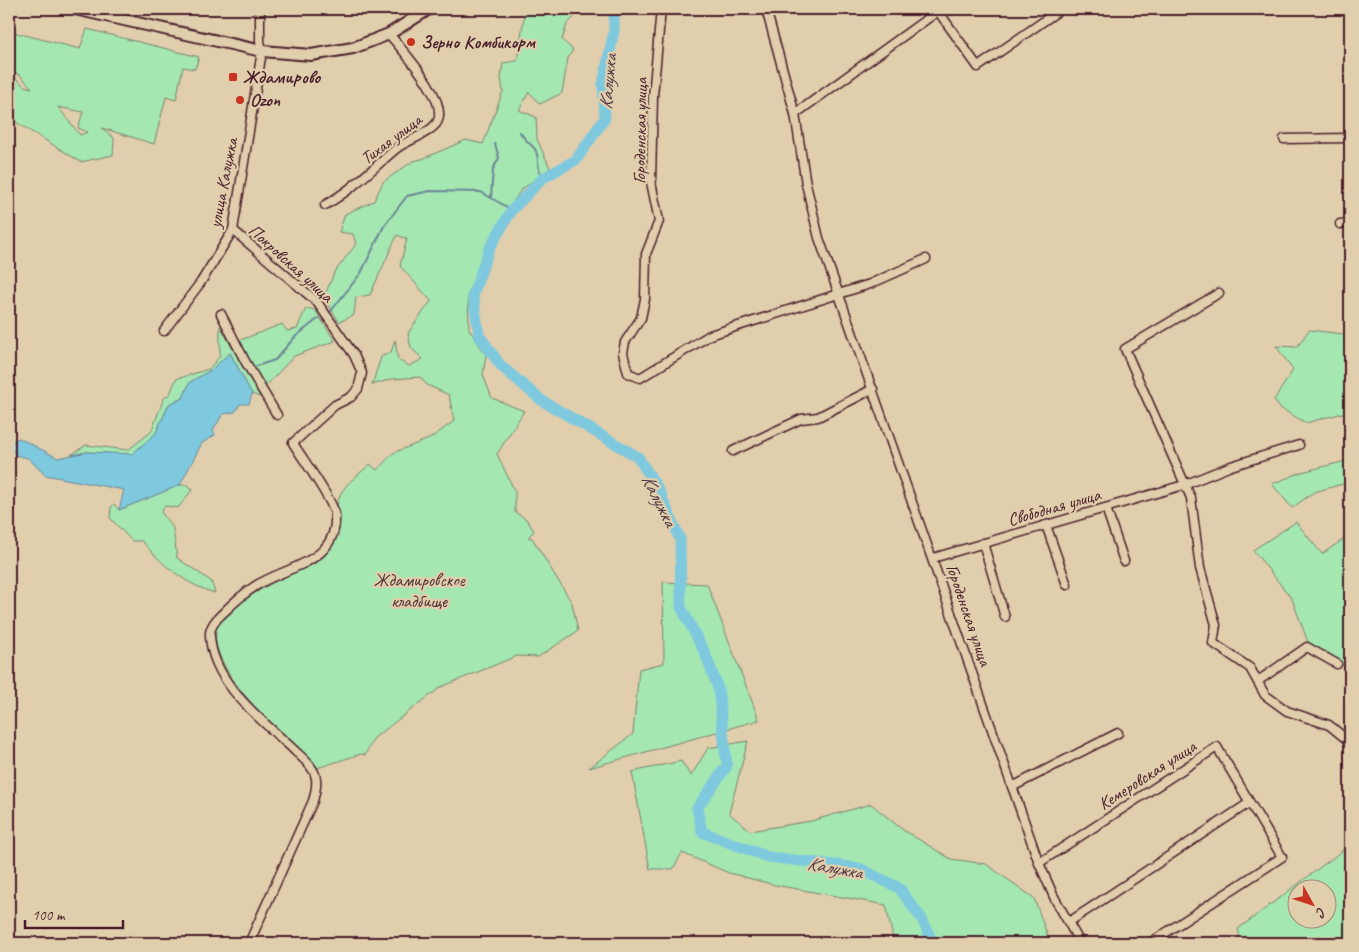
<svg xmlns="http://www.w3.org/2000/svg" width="1359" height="952" font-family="Caveat,sans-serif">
<rect width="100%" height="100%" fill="#e0ceac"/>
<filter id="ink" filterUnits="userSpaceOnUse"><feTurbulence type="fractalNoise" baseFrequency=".02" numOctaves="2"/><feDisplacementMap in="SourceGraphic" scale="10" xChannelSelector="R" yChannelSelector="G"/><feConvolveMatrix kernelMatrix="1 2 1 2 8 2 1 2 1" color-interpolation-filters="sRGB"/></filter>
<g filter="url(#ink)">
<g fill="#a4e7b1" stroke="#77836e" fill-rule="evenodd">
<path d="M519 9H578L579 12 567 24 562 40 573 50 568 58 562 93 540 104 529 92 519 110 536 117 537 139 550 168 521 190 493 233 468 294 469 329 486 355 483 375 492 398 524 411 497 454 515 492V512L527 520 534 531 528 537 532 538 572 603 578 631 538 657 517 656 441 687 374 738 365 755 361 754 317 768C291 743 180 650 227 613 246 597 266 586 288 575 299 570 312 565 321 557 340 541 331 514 341 493 346 483 362 472 370 464L377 470 393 453 431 438 454 421 449 395 427 385 420 377 392 379 372 385 381 357 391 352 395 340 398 360 409 366 423 359 411 348 408 333 431 301 400 266 407 239 397 235 370 295 356 297 354 315 339 322 324 297 334 273 356 244 353 234 339 232 345 214 374 201 383 182 413 161 422 159 466 140 483 144 503 91 501 78 503 63 517 61 525 12Z"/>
<path d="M87 29 199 57 195 69 183 67 176 100 166 97 154 144 102 128 114 138 113 155 81 162 9 118V71L24 86 32 88 22 77 9 68V31L80 49ZM58 107 83 112 78 128 88 132 80 135Z"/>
<path d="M306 308 315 310 335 341 294 356 264 388 238 341 282 324 287 331 297 329Z"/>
<path d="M220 326 260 397 252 394 230 353 211 370 190 382 183 398 169 404 156 433 132 455 87 452 71 455 86 445 128 450 151 432 164 398 170 394 176 379 209 369 220 356Z"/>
<path d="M1309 330 1343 334 1350 352V411L1306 423 1280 408 1274 400 1293 370 1276 346 1297 347Z"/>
<path d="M1350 460V482L1314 492 1292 508 1272 484 1302 472Z"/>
<path d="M180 485H187L192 490 178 508 165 506 161 512 173 528 177 558 211 581 215 593C186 585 161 564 142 541H132L110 518 111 507 114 504 119 510Z"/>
<path d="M1296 522 1322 554 1350 535V670L1308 642 1292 599 1253 550Z"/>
<path d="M663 582 707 584 759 720 589 768 633 734 639 669 664 663Z"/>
<path d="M748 741 729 813 750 831 811 821 871 804 903 830 951 859 986 864 1034 898 1050 943H894L886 905 775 885 729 873 682 853 673 869H650L632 772 681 761 691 776 708 748Z"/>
<path d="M1350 845V943H1241L1238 929ZM1296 890H1326V920H1296Z"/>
</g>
<path fill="#7fc9df" stroke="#6a8597" d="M230 353 252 394 249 404H240L235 412 223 414 213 430 215 435 202 443 180 485 119 510 124 490 45 475 28 458 15 455 9 443 19 438 58 458 87 452 132 454 156 433 169 404 183 398 190 382 211 370Z"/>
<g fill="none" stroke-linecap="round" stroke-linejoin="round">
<g stroke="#6a8597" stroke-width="2">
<path d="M520 132C524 140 533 145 536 151 540 161 535 165 543 178"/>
<path d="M491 197 493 169 499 158 495 144"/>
<path d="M331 311 361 273 384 226 407 196 430 191 481 192 512 210"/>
<path d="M256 366 275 360 295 337 319 318"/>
</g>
<path stroke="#7fc9df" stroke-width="11" d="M614 9V31L603 84 605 118 576 160 543 178 512 210 489 249 473 295 479 335 501 366 541 400 638 457 659 491 680 539 681 607 705 653 718 688 727 766 697 808 702 832 768 857 859 868 899 888 922 919 933 943"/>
<g stroke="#4a1f2b" stroke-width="11">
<g id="minor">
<path d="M661 9 653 96 651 182 659 221 646 254 645 299 641 318 625 342 623 353 628 373 640 378 710 335 870 284 926 259"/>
<path d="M766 9 795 114 806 184 819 238 1039 863 1054 897 1080 943"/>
<path d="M795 114 938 11 978 67 1061 9"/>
<path d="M1284 139 1350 138"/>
<path d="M325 205C352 190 373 168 397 148 408 140 427 135 436 124 452 103 402 50 389 34"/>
<path d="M1340 224 1350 223"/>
<path d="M233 230 317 302 354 355 362 373 358 389 351 397 335 405 293 443C302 458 334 502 335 515 338 563 287 566 257 585 244 593 233 603 222 614 216 619 209 628 210 636 212 683 262 720 293 749 301 757 315 767 316 779 317 786 315 794 313 801L249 943"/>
<path d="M1219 293 1125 349 1191 498 1200 568 1216 625 1213 643 1250 668 1265 695 1287 711 1329 725 1350 742"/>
<path d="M221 314 245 361 277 415"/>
<path d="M164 331 201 282 233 230 262 51 260 41V9"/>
<path d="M733 451 801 419 818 417 873 389"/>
<path d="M1106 508 1124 561"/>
<path d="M1046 525 1067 585"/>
<path d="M983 543 1005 617"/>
<path d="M933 558 1184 485 1231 466 1299 445"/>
<path d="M1258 681 1307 647 1337 664"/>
<path d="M1012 787 1118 733"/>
<path d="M1039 863 1217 747 1282 857 1150 943"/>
<path d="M1069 922 1249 803"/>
</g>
</g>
<g stroke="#4a1f2b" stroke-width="14">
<path id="major" d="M75 9 262 51 311 55 353 48 389 34 429 9"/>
</g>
<use href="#minor" stroke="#e0ceac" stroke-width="8"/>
<use href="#major" stroke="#e0ceac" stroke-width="10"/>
</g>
</g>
<g fill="#c8321e" stroke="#e0ceac" stroke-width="2">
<circle cx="411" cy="42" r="5"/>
<rect x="228" y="72" width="10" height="10" rx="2.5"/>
<circle cx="240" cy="100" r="5"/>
</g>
<g text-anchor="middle" stroke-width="4.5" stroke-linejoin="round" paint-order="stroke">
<g font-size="18" font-weight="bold" fill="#4a1f2b" stroke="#e0ceac" text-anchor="start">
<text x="421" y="48">Зерно Комбикорм</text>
<text x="243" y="83">Ждамирово</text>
<text x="250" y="106">Ozon</text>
</g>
<g font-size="18" fill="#4a1f2b" stroke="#e0ceac">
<text transform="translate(640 131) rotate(-89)" y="6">Городенская улица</text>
<text transform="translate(391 139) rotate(-37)" y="6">Тихая улица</text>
<text transform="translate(223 183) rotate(-79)" y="6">улица Калужка</text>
<text transform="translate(291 263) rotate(42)" y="6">Покровская улица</text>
<text transform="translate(1054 507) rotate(-16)" y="6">Свободная улица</text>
<text transform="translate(969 615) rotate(71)" y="6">Городенская улица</text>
<text transform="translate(1147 775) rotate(-33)" y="6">Кемеровская улица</text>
</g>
<g font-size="18" fill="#533338" stroke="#e0ceac">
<text x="419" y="586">Ждамировское<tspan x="419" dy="21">кладбище</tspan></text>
</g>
<g font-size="19" font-style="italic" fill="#523846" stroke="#e0ceac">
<text transform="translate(607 82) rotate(-85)" y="7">Калужка</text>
<text transform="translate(660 500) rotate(63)" y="7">Калужка</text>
<text transform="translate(835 867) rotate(10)" y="7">Калужка</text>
</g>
</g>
<rect width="1359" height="952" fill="none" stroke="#e0ceac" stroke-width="30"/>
<rect x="15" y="15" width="1329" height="922" fill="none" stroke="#4a1f2b" stroke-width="2" filter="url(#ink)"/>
<g transform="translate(1312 904) rotate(130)"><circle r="24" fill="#e0ceac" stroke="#a48878"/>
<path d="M0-4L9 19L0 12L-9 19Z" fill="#c8321e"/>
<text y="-8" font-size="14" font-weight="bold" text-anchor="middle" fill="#4a1f2b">С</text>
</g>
<path d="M25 920v8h98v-8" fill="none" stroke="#4a1f2b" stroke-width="2.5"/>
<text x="32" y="920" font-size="15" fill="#4a1f2b" stroke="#e0ceac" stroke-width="4" paint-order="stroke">100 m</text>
</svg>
